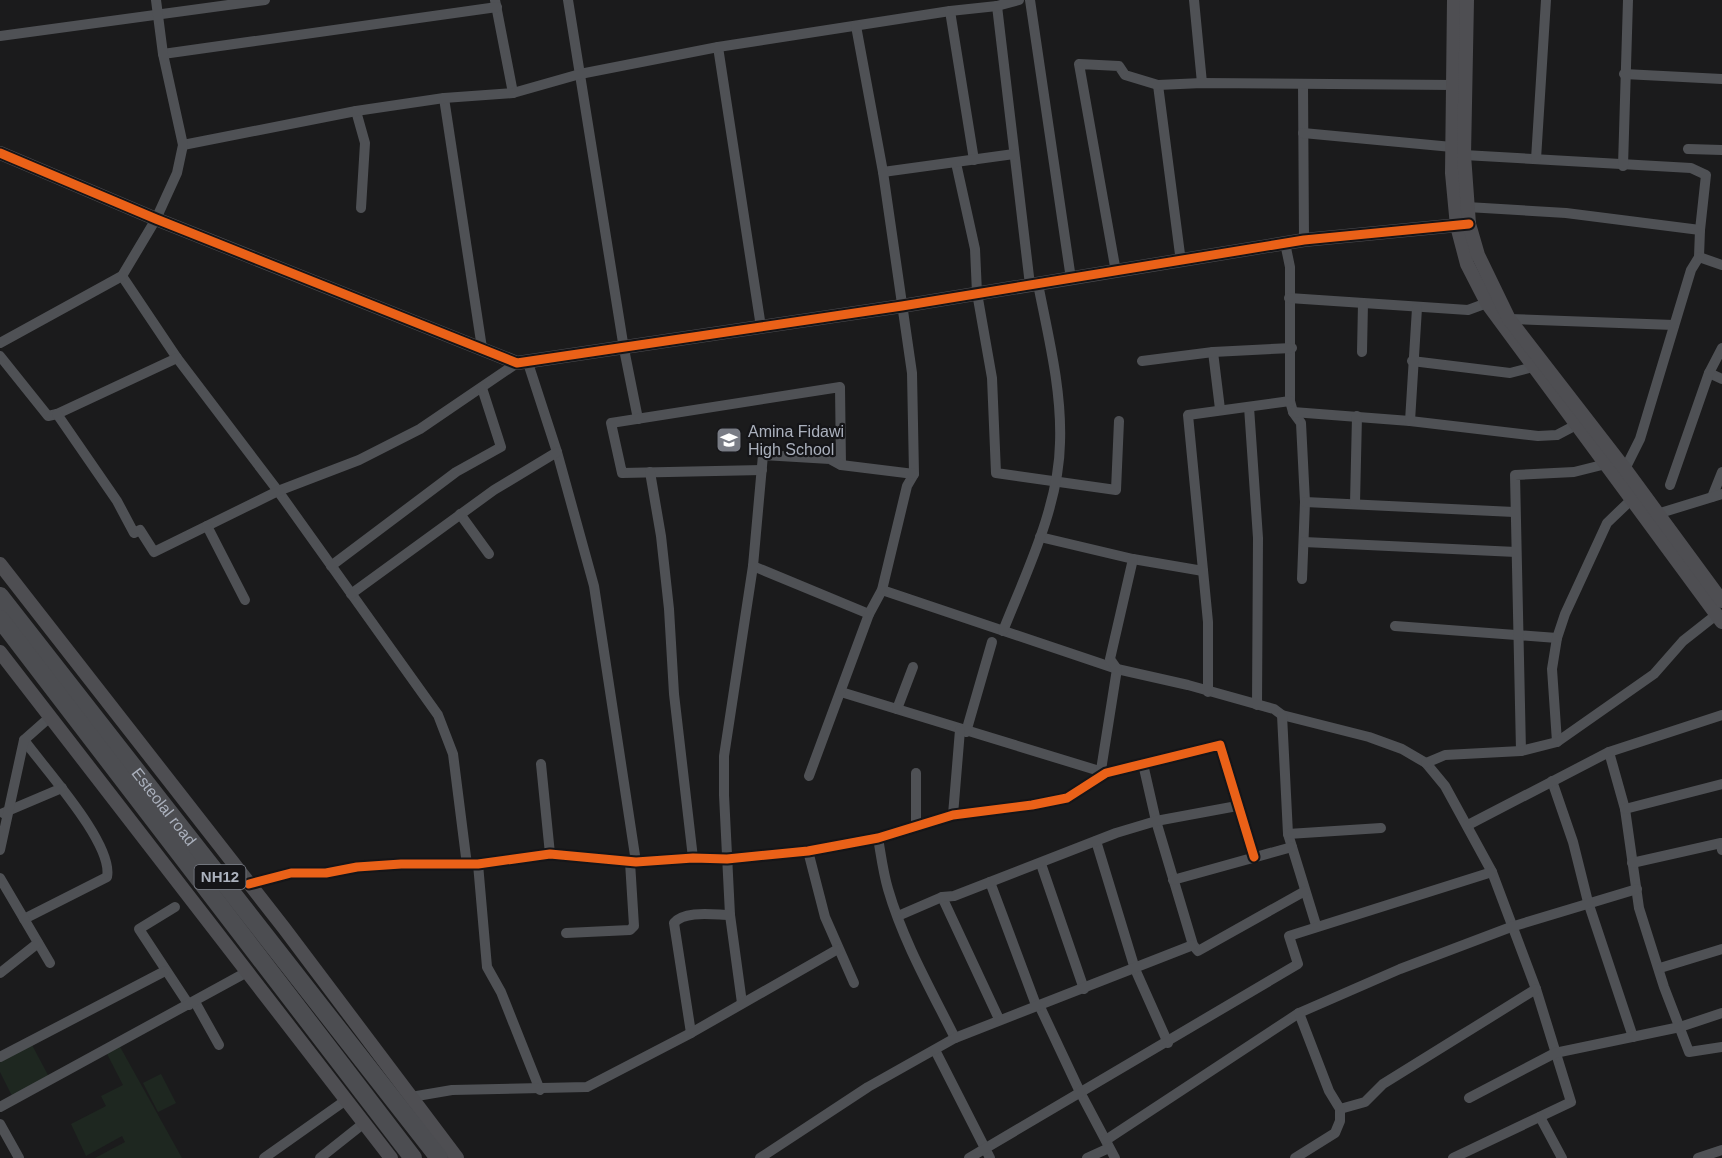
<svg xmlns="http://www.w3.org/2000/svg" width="1722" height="1158" font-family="Arial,sans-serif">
<rect width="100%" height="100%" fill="#1b1b1c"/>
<g fill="#1e2720">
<path d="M32 1045 49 1077 12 1096 0 1072V1061Z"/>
<path d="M119 1045 182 1158H95L125 1142 122 1136 86 1156 71 1124 106 1106 101 1096 123 1085 106 1052Z"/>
<path d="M161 1074 176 1103 158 1112 143 1083Z"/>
</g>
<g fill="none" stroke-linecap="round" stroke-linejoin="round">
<g stroke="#4f5155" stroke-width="10">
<path d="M495 0 513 93"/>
<path d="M568 0 624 349 638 419"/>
<path d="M1030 0 1071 279"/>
<path d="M1194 0 1202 83"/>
<path d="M997 6 1030 285"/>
<path d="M950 11 974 160"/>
<path d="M0 36 265 0"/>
<path d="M718 47 761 327"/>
<path d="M163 54 497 7"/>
<path d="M1624 74 1722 79"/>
<path d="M1303 84 1304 240"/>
<path d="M1158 85 1181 262"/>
<path d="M444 98 482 348"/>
<path d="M356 111 365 143 361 208"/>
<path d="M1303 133 1452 147"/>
<path d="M183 145 356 111 444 98 513 93 580 74 718 47 950 11 997 6 1019 0"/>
<path d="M1688 149 1722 150"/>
<path d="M1464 155 1691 168 1706 175 1700 230"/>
<path d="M1536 159 1546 0"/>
<path d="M956 163 975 249 977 293 992 378 996 473 1116 490 1119 421"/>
<path d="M1623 166 1628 0"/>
<path d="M883 172 1014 154"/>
<path d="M1467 207 1566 213 1700 230 1699 257 1722 265"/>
<path d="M1285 243 1290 267V401L1293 412 1301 423 1305 502 1302 579"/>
<path d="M1116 272 1079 64 1119 66 1125 75 1158 85 1202 83 1454 85"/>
<path d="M122 276 177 358 278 491 438 715 453 754 467 865"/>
<path d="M1289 298 1468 310 1487 303"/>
<path d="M1509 319 1674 325"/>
<path d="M0 343 122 276 156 219 177 173 183 145 163 54 156 0"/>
<path d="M1213 352 1220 409"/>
<path d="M1362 352 1363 303"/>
<path d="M0 356 48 416 57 414 177 358"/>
<path d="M1142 361 1213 352 1292 348"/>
<path d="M1412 361 1510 373 1533 367"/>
<path d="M528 363 557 452 594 586 636 862"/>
<path d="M1709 373 1722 379"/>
<path d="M1249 407 1258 538 1257 705"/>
<path d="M1293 412 1410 421 1538 436 1557 435 1576 425"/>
<path d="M57 414 117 501 134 533 140 530 154 552 278 491 359 460 420 429 517 363"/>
<path d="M1410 421 1417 308"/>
<path d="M1625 469 1640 439 1691 270 1699 257"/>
<path d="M762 470 622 473 611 423 840 387 841 465"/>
<path d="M650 472 661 536 669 609 674 694 693 858"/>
<path d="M1670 485 1709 373 1722 348"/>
<path d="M1712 497 1722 472"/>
<path d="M1305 502 1514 512"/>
<path d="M1355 503 1357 416"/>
<path d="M460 514 489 554"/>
<path d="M1657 514 1722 494"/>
<path d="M207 526 245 600"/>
<path d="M1040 537 1133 559 1203 571"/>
<path d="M1304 542 1516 552"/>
<path d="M331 566 456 472 501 447 482 388"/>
<path d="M753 566 869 614"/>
<path d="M882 590 1117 669 1188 685 1274 709 1282 715 1369 737 1402 749 1426 763 1445 786 1492 872 1536 989 1571 1102 1453 1158"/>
<path d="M351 594 494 490 557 452"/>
<path d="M1395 626 1557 638"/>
<path d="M1003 631C1026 573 1059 506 1060 443 1062 390 1048 335 1038 284"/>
<path d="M841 692 1106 773"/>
<path d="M1208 692V622L1188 415 1290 401"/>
<path d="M897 709 913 667"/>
<path d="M1282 715 1288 834 1316 925"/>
<path d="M966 732 992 642"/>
<path d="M24 740C44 768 114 844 107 877L24 919"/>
<path d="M1557 742 1552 669 1557 638 1565 614 1607 523 1632 499"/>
<path d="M1521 751 1515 475 1574 472 1606 464"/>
<path d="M1609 752 1625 809 1639 908 1664 987 1689 1052 1722 1047"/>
<path d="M1426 763 1445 755 1521 751 1557 742 1654 674 1683 641 1716 615"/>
<path d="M541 764 550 854"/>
<path d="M1143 764 1156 821 1193 945 1198 951 1305 891"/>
<path d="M1101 770 1117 669 1110 659 1133 559"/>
<path d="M916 773V826"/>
<path d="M809 776 869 614 882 590 907 486 914 474 912 373 883 172 856 26"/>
<path d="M1552 781 1573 842 1588 902 1633 1037"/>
<path d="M1625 809 1722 784"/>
<path d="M3 813 62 788"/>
<path d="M953 815 960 730"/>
<path d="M1468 825 1609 752 1722 715"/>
<path d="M1288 834 1381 828"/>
<path d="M878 838C881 855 883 872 888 889 903 941 931 990 955 1038"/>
<path d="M1096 841 1135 969 1168 1043"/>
<path d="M0 850 24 740 50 717"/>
<path d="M808 851 825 917 854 983"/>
<path d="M1632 863 1721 843 1722 850"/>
<path d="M478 864 487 967 501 992 540 1090"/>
<path d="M1041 864 1084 989"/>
<path d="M0 878 50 963"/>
<path d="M1173 880 1292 847"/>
<path d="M990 882 1036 1005"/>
<path d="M249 884 291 873H326L357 867 401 864H478L550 854 636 862 693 858 727 859 808 851 878 838 953 815 1032 805 1067 798 1106 773 1220 745 1254 857"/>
<path d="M942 897 999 1019"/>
<path d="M175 907 139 929 189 1005"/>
<path d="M898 916 942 897 954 896 1116 833 1156 821 1237 806"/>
<path d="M566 933 630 930 634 926 630 862"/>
<path d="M1660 968 1722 949"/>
<path d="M0 973 38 943"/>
<path d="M195 1002 219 1045"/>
<path d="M742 1003 730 915 724 795V756L753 566 763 455 830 459 841 465 914 474"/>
<path d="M1040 1007 1080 1092 1115 1158"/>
<path d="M691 1033 674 923C685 910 715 915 730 915"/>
<path d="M935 1050 990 1158"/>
<path d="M0 1057 165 971"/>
<path d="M411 1097 452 1090 587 1087 691 1033 838 949"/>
<path d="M1469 1098 1555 1053 1680 1027 1722 1013"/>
<path d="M0 1107 247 972"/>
<path d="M1340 1109 1365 1102 1383 1084 1536 989"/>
<path d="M1540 1117 1562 1158"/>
<path d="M0 1124 19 1158"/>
<path d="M1106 1140 1299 1013 1400 969 1511 927 1637 889"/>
<path d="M264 1158 346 1100"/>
<path d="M320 1158 364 1123"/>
<path d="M760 1158 868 1087 955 1038 1193 945"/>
<path d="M969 1158 1298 964 1289 936 1492 872"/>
<path d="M1087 1158 1109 1148"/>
<path d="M1295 1158 1335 1133 1340 1121V1109L1329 1091 1299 1013"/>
<path d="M1698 1158 1722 1150"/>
</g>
<g stroke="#4e4e52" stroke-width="14">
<path d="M1454 0 1452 173 1457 226 1467 264 1487 303 1722 622"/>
<path d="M1467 0 1464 155 1469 224 1478 255 1509 319 1625 469 1722 601"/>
<path d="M0 153 156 219 517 363 902 306 1304 240 1469 224"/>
<path d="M0 564 284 928 457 1158"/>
<path d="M0 652 391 1158"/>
</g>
<g stroke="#4c4d51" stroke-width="18">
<path id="s1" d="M0 596 439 1158"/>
<path d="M0 619 413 1158"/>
</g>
<g stroke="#151518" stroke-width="13">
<g id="cycleway">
<path d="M0 153 156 219 517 363 902 306 1304 240 1469 224"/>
<path d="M249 884 291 873H326L357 867 401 864H478L550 854 636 862 693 858 727 859 808 851 878 838 953 815 1032 805 1067 798 1106 773 1220 745 1254 857"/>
</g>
</g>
<use href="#cycleway" stroke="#ea6118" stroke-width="9"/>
</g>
<defs>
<g id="school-square" transform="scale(1.35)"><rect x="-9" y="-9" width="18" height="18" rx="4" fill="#797c85" stroke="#151518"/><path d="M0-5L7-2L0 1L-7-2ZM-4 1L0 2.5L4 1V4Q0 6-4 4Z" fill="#fff"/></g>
</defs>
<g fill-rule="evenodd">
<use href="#school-square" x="729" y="440"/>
</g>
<g text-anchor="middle" stroke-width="4.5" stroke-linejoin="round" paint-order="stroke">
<rect fill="#151518" stroke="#7e828c" stroke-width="1.5" x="194.5" y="865" width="51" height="24" rx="4.5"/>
<g font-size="15" font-weight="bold" fill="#abb1bd">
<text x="220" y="882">NH12</text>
</g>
<g font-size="16" fill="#abb1bd" stroke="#151518" text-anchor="start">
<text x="748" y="437">Amina Fidawi<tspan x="748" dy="18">High School</tspan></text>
</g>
<g font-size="16" fill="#abb1bd" stroke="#151518">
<text dy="6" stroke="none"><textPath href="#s1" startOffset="267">Esteolal road</textPath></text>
</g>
</g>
</svg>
